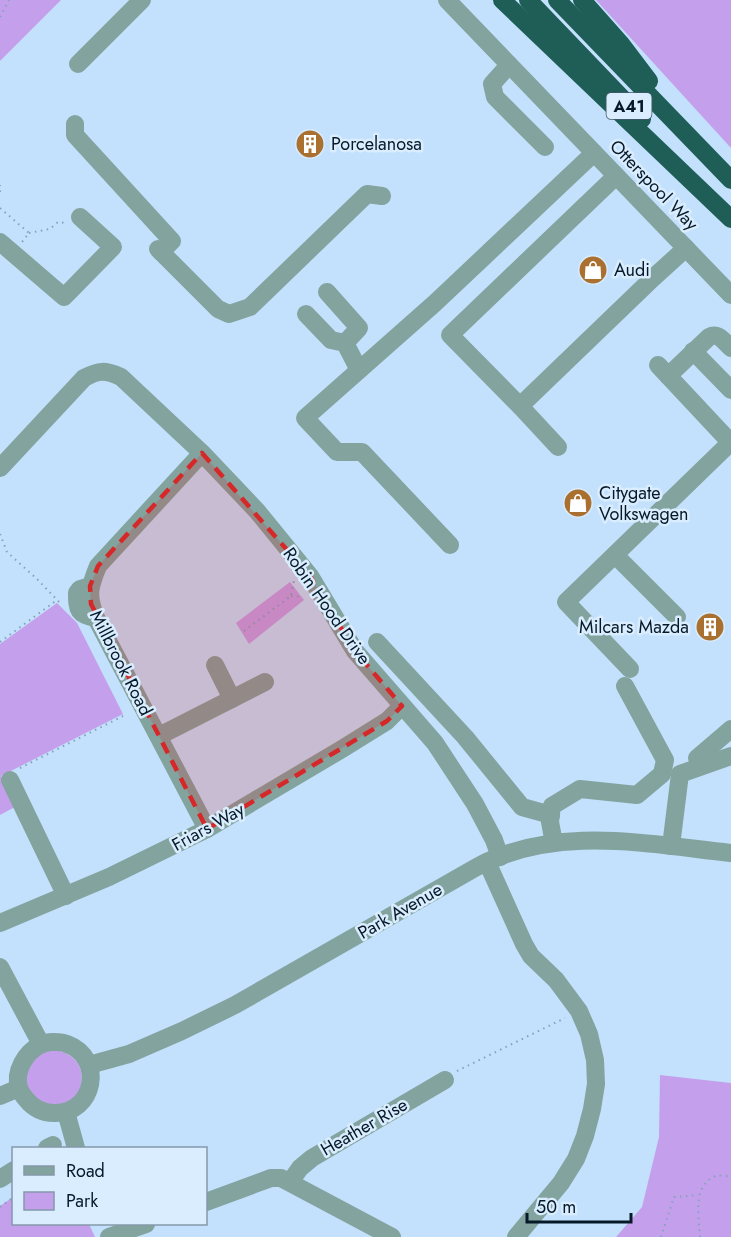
<svg xmlns="http://www.w3.org/2000/svg" width="731" height="1237" font-family="Jost,sans-serif">
<rect width="100%" height="100%" fill="#c3e1fc"/>
<g fill="#c4a0ec">
<path d="M0 0H61L0 61Z"/>
<path d="M596 0H731V148Z"/>
<path d="M290 582 304 600 249 644 236 623Z"/>
<path d="M57 603 77 623 123 714 1 776 15 807 0 815V644Z"/>
<path d="M58 1050C66 1053 73 1056 78 1064 87 1078 79 1105 60 1106 54 1106 46 1104 40 1103L26 1086V1075L36 1056 46 1051Z"/>
<path d="M660 1075 731 1083V1237H616L642 1207 659 1137Z"/>
<path d="M13 1197 14 1224H89L95 1237H0V1206Z"/>
</g>
<g fill="none" stroke-linecap="round" stroke-linejoin="round">
<g stroke="#86a1b8" stroke-width="2" stroke-dasharray="1.5 4.5" stroke-linecap="butt">
<path d="M0 17 9 0"/>
<path d="M0 192V185"/>
<path d="M0 208 29 233 22 242"/>
<path d="M29 233 50 229 58 222 65 223"/>
<path d="M0 534 7 552 36 578 62 605"/>
<path d="M291 596 303 597"/>
<path d="M244 631 291 596 294 580"/>
<path d="M0 642 57 600"/>
<path d="M20 768 127 714"/>
<path d="M457 1071 565 1018"/>
<path d="M0 1207 14 1197"/>
<path d="M661 1237 674 1197 698 1195"/>
<path d="M700 1237C699 1218 692 1184 716 1176 720 1175 727 1176 731 1177"/>
</g>
<g stroke="#83a39f" stroke-width="18">
<path d="M447 0 731 295"/>
<path d="M78 64 142 0"/>
<path d="M509 65 492 84 495 97 545 147"/>
<path d="M75 124V135L172 241 161 252"/>
<path d="M0 242 64 297 113 247 80 217"/>
<path d="M158 249 218 309 229 314 250 307 367 194 382 196"/>
<path d="M327 292 359 328 345 343"/>
<path d="M306 314 331 340 345 343 359 370"/>
<path d="M693 351 731 390"/>
<path d="M658 365 731 443"/>
<path d="M668 376 709 337C719 332 724 342 731 348"/>
<path d="M520 406 653 278 686 248"/>
<path d="M558 447 520 406 450 335 616 176"/>
<path d="M202 453 98 566C89 588 87 595 96 618L207 829"/>
<path d="M0 468 84 378C99 370 105 370 121 377L202 453 257 511 310 576 355 651 435 743 475 804 494 840 500 857"/>
<path d="M450 545 362 452H337L305 418 435 303 594 153"/>
<path d="M615 555 677 617"/>
<path d="M90 586 80 589 77 593C77 610 78 615 96 618"/>
<path d="M377 642 465 737 522 807 551 815"/>
<path d="M215 665 232 699"/>
<path d="M630 669 566 602 731 442"/>
<path d="M159 736 265 682"/>
<path d="M697 758 731 729"/>
<path d="M10 780 66 896"/>
<path d="M554 843 550 822 552 806 580 789 637 795 662 774 665 760 625 686"/>
<path d="M671 846 680 774 731 756"/>
<path d="M487 862 524 944 531 956 556 980 579 1011 589 1034 595 1060 596 1084 592 1109 585 1136 576 1159 561 1183 516 1237"/>
<path d="M0 923 109 877 207 829 342 749 387 721 402 706"/>
<path d="M0 967 41 1044"/>
<path d="M53 1042C58 1042 63 1042 67 1044 105 1058 95 1114 54 1113 43 1113 33 1108 26 1099 24 1097 20 1091 19 1088 14 1071 26 1052 40 1045 44 1043 49 1042 53 1042Z"/>
<path d="M89 1065 129 1054 182 1031 235 1005 475 868C554 824 646 844 731 853"/>
<path d="M0 1096 19 1088"/>
<path d="M66 1112 76 1148"/>
<path d="M47 1148 53 1145"/>
<path d="M0 1179 14 1170"/>
<path d="M290 1182 300 1168 312 1158 445 1080"/>
<path d="M206 1202 271 1178H281L392 1237"/>
<path d="M109 1237 146 1224"/>
</g>
<g stroke="#1e5e57" stroke-width="18">
<path d="M502 0 731 219"/>
<path d="M528 0 642 119"/>
<path d="M557 0 731 180"/>
<path d="M582 0 621 44 649 81"/>
</g>
</g>
<path fill="#d62828" fill-opacity="0.2" stroke="#d62828" stroke-width="4.5" stroke-dasharray="12 8" stroke-linejoin="round" d="M202 453 310 576 355 651 402 706 387 721 207 829 91 604 90 586 98 566Z"/>
<defs>
<g id="building-disc" transform="scale(1.5)"><circle r="9.5" fill="#aa7030" stroke="#d9edff"/><path d="M-4-6H4V6H1V3H-1V6H-4ZM-2.5-4.3h1.7v1.8h-1.7ZM.8-4.3h1.7v1.8H.8ZM-2.5-1h1.7V.8h-1.7ZM.8-1h1.7V.8H.8Z" fill="#fff"/></g>
<g id="shop-disc" transform="scale(1.5)"><circle r="9.5" fill="#aa7030" stroke="#d9edff"/><path d="M-5-2.5h2.3a2.7 3.5 0 0 1 5.4 0H5L5.5 6h-11ZM-1.5-2.5h3a1.5 2.3 0 0 0-3 0Z" fill="#fff"/></g>
</defs>
<g fill-rule="evenodd">
<use href="#building-disc" x="310" y="144"/>
<use href="#shop-disc" x="593" y="270"/>
<use href="#shop-disc" x="578" y="503"/>
<use href="#building-disc" x="710" y="627"/>
</g>
<g text-anchor="middle" stroke-width="5" stroke-linejoin="round" paint-order="stroke">
<rect fill="#d9edff" stroke="#455968" stroke-width="1.5" x="606.5" y="93" width="45" height="26" rx="4.5"/>
<g font-size="16" font-weight="bold" fill="#061928">
<text x="629" y="112">A41</text>
</g>
<g font-size="18" fill="#061928" stroke="#d9edff" text-anchor="start">
<text x="331" y="150">Porcelanosa</text>
<text x="614" y="276">Audi</text>
<text x="599" y="499">Citygate<tspan x="599" dy="21">Volkswagen</tspan></text>
<text x="689" y="633" text-anchor="end">Milcars Mazda</text>
</g>
<g font-size="18" fill="#061928" stroke="#d9edff">
<text transform="translate(654 185) rotate(46)" y="6">Otterspool Way</text>
<text transform="translate(327 606) rotate(55)" y="6">Robin Hood Drive</text>
<text transform="translate(121 663) rotate(63)" y="6">Millbrook Road</text>
<text transform="translate(208 827) rotate(-29)" y="6">Friars Way</text>
<text transform="translate(400 911) rotate(-30)" y="6">Park Avenue</text>
<text transform="translate(364 1127) rotate(-30)" y="6">Heather Rise</text>
</g>
</g>
<rect x="12" y="1147" width="195" height="78" fill="#d9edff" stroke="#8598a9" stroke-width="1.5"/>
<rect x="24" y="1166" width="30" height="9" fill="#83a39f" stroke="#8598a9" stroke-width="1.5"/>
<text x="66" y="1177" font-size="18" fill="#061928">Road</text>
<rect x="24" y="1192" width="30" height="18" fill="#c4a0ec" stroke="#8598a9" stroke-width="1.5"/>
<text x="66" y="1207" font-size="18" fill="#061928">Park</text>
<path d="M527 1213v9h104v-9" fill="none" stroke="#061928" stroke-width="3"/>
<text x="536" y="1213" font-size="18" fill="#061928" stroke="#d9edff" stroke-width="4.5" paint-order="stroke">50 m</text>
</svg>
